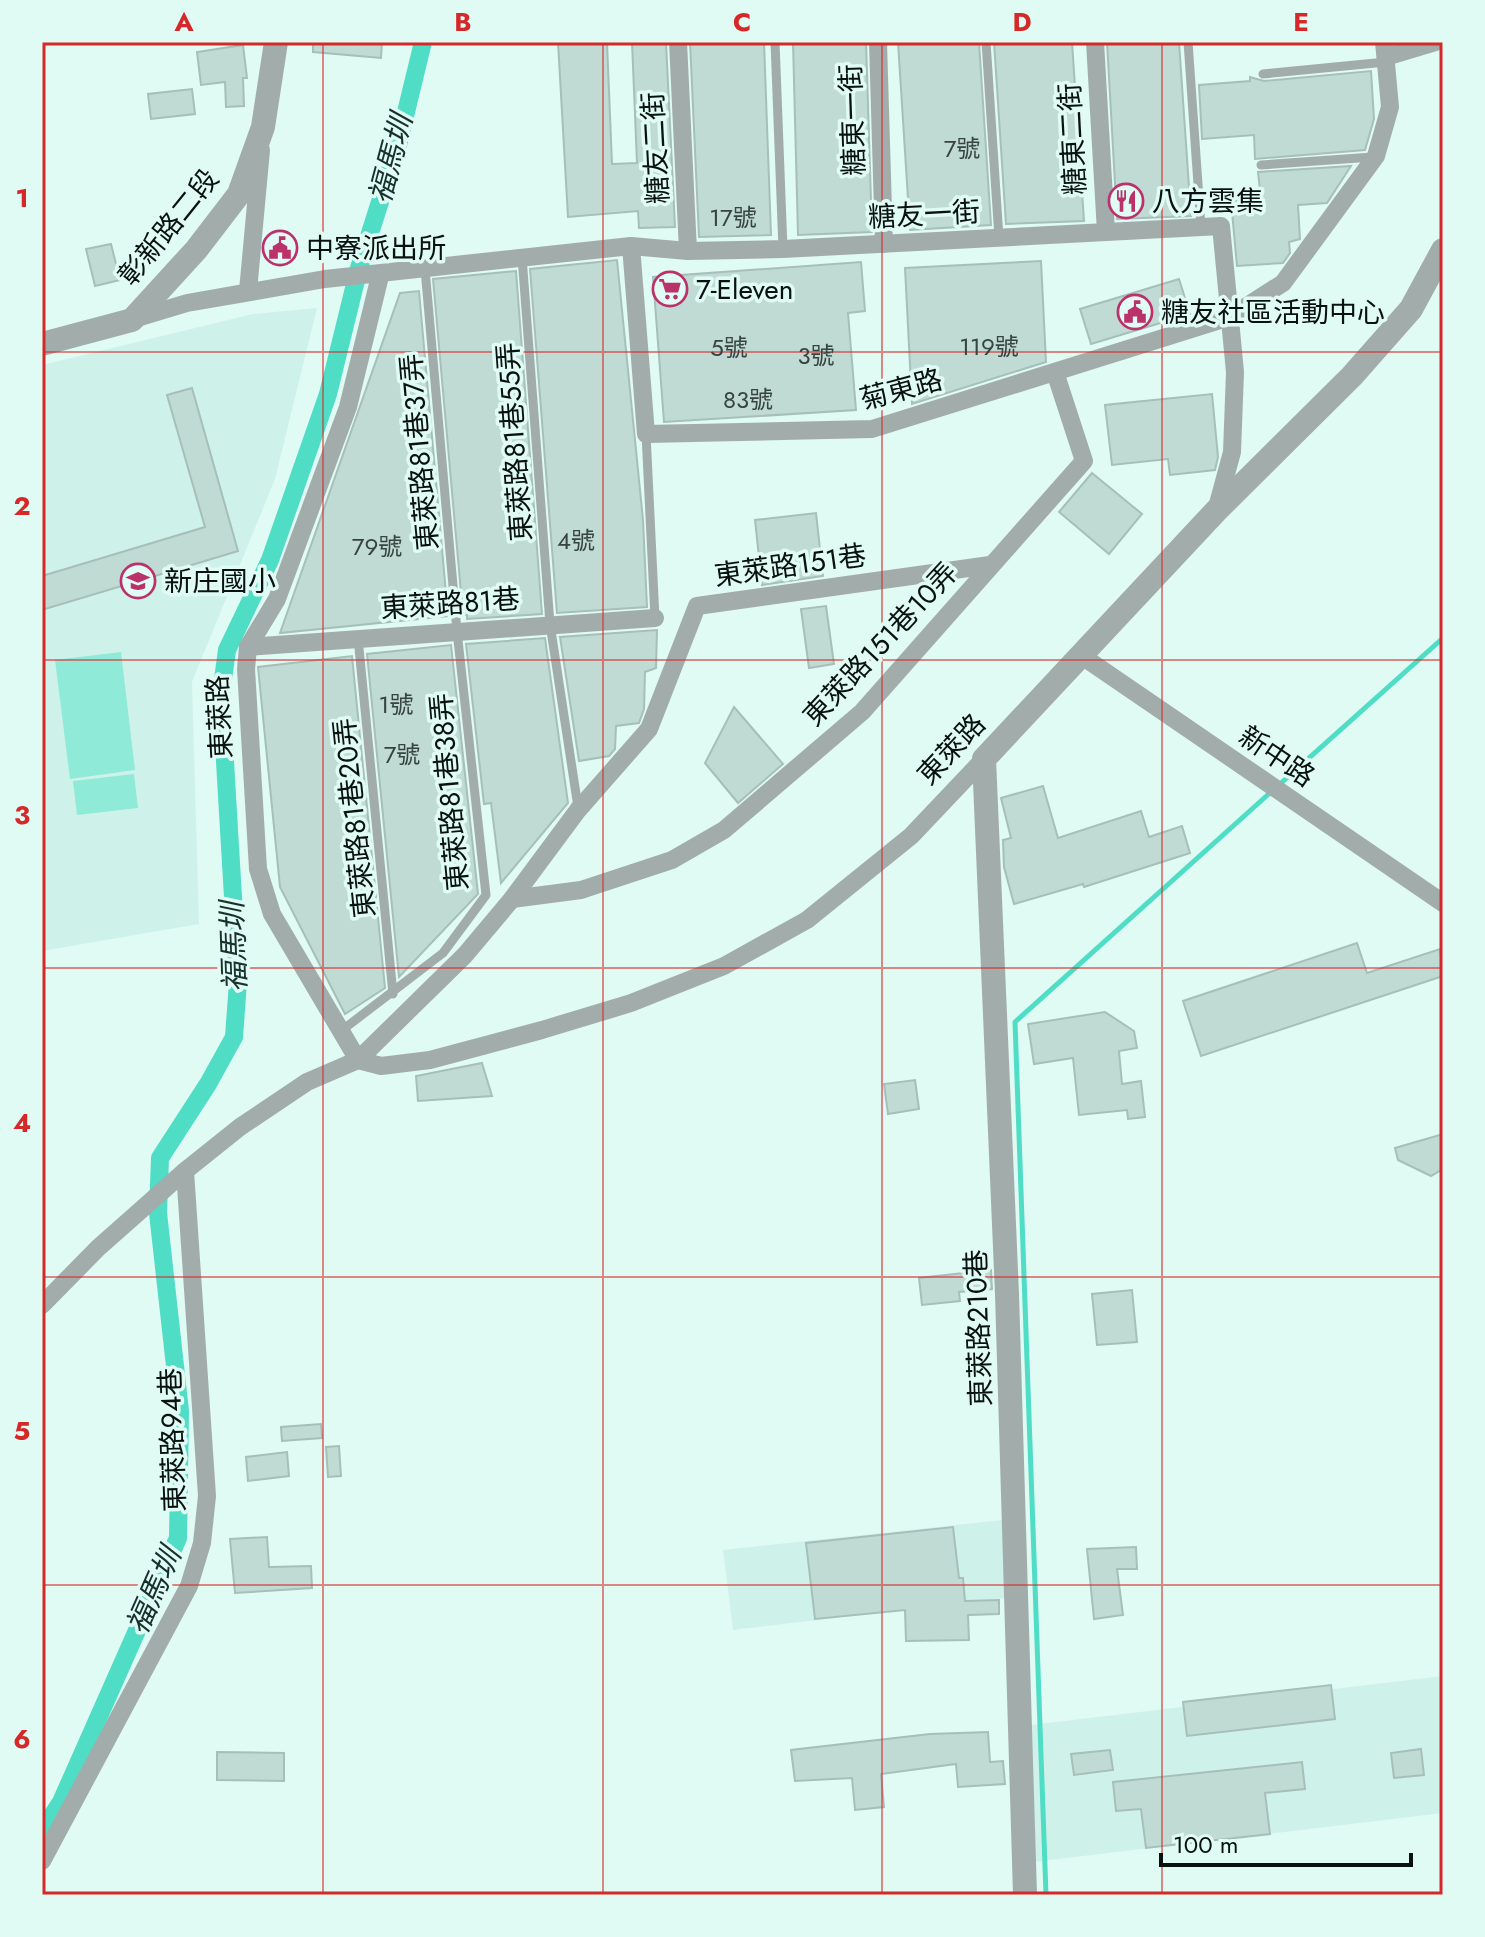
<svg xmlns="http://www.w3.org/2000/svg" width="1485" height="1937" font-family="Jost,'Noto Sans TC',sans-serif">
<rect width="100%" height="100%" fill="#e0faf4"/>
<g fill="#cef2ea">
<path d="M317 308 275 479 192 682 199 924 42 951V365L253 314Z"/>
<path d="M1003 1520 1006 1598 733 1630 723 1550Z"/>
<path d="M1443 1676V1813L1033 1862 1031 1725Z"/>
</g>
<g fill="#8fead8">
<path d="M121 652 135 770 70 779 55 660Z"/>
<path d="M134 774 138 808 77 815 73 781Z"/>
</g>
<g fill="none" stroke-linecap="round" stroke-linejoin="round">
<g stroke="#4fddc6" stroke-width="5">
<path d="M1280 784 1443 638"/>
<path d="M1046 1895 1015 1022 1272 791"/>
</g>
<path stroke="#4fddc6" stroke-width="18" d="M42 1831 61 1802 178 1538 180 1411 158 1213 160 1158 208 1084 234 1037 238 982 221 694 227 650 270 560 328 394 359 268 398 145 423 42"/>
</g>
<g fill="#c0dad4" stroke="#a6bfb9" stroke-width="2">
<path d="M313 42H382L381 58 313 52Z"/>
<path d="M558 42H607L612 164 637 163 632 42H666L675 227 639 228 638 211 568 217Z"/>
<path d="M690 42H764L771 235 699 237Z"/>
<path d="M793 42H866L872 232 798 235Z"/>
<path d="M898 42H979L991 225 910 230Z"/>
<path d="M994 42H1072L1084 221 1006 224Z"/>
<path d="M1107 42H1179L1191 216 1117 219Z"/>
<path d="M243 45 247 78H243L244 106 226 107 225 82 201 85 197 52Z"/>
<path d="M1371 71 1374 119 1365 150 1255 159 1254 135 1202 139 1199 85 1250 81V77L1264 81Z"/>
<path d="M192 89 195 114 151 119 148 94Z"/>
<path d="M1351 166 1327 203 1298 205 1300 239 1289 242 1290 253 1283 263 1237 266 1231 201 1261 199 1258 172Z"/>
<path d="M111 244 120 280 95 286 86 249Z"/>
<path d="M617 260 643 520 647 607 557 613 530 269Z"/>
<path d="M1041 261 1046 362 912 404 905 268Z"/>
<path d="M861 262 865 311 848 313 856 410 664 422 653 277Z"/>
<path d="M516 271 542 614 467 619V615H463L433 279Z"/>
<path d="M1179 279 1190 314 1091 344 1080 309Z"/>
<path d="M419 291 448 616 280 633 400 293Z"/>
<path d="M192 388 238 551 42 610V576L205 527 167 395Z"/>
<path d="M1212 394 1218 457 1215 470 1170 475 1168 459 1112 465 1105 405Z"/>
<path d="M1092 473 1142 514 1109 554 1059 512Z"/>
<path d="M816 513 823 576 762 585 755 520Z"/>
<path d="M826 606 834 664 809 668 801 609Z"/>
<path d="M657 630 656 668 645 672 644 709 639 723 616 726 615 749 609 756 579 761 560 637Z"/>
<path d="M545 638 568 803 501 883 491 803 484 804 466 644Z"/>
<path d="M451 645 478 894 399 977 367 654Z"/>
<path d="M352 656 385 988 345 1014 280 887 258 667Z"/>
<path d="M734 707 783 764 738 803 705 763Z"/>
<path d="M1043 786 1058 838 1141 811 1149 837 1182 826 1190 853 1084 887 1083 884 1014 904 1004 867 1003 840 1011 838 1001 798Z"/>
<path d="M1357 943 1367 973 1440 949 1443 976 1201 1056 1183 1001Z"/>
<path d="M1105 1012 1134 1031 1137 1048 1119 1051 1122 1084 1141 1081 1145 1117 1128 1119 1127 1110 1079 1115 1073 1058 1034 1064 1028 1024Z"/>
<path d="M482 1063 492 1096 418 1101 416 1076Z"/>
<path d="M915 1080 919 1109 888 1114 884 1084Z"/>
<path d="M1443 1134V1169L1431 1176 1398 1160 1395 1148Z"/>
<path d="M991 1270 992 1289 959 1292 960 1301 922 1305 919 1278Z"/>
<path d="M1132 1290 1137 1342 1097 1345 1092 1294Z"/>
<path d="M321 1424 322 1438 282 1441 281 1427Z"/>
<path d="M339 1446 341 1476 328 1477 326 1447Z"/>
<path d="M287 1452 289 1476 248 1481 246 1457Z"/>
<path d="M953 1527 959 1578H963L965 1601 999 1600V1614L968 1615 969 1640 906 1641 905 1610 815 1619 806 1543Z"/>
<path d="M267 1537 269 1567 311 1566 312 1588 235 1593 230 1539Z"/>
<path d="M1136 1547 1137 1569H1117L1123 1615 1094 1619 1087 1549Z"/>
<path d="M1331 1685 1335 1719 1187 1736 1183 1702Z"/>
<path d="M988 1732 990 1762 1003 1761 1005 1784 958 1787 956 1764 881 1774 884 1807 855 1810 852 1778 795 1781 791 1750 930 1734Z"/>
<path d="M1421 1749 1424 1775 1394 1778 1391 1753Z"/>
<path d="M1110 1750 1113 1770 1074 1775 1071 1754Z"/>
<path d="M217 1752 284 1753V1781L217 1780Z"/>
<path d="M1302 1762 1305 1789 1265 1793 1270 1834 1146 1848 1141 1809 1116 1811 1113 1782Z"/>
</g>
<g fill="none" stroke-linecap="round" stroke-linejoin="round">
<g stroke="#a2adab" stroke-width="9">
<path d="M775 42 783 249"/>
<path d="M986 42 999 238"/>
<path d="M1188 42 1201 227"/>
<path d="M1263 74 1386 62"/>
<path d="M1261 165 1373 157"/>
<path d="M522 257 550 624 578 807"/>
<path d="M646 434 655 618"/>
<path d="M358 638 393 994"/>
<path d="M341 1031 443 953 486 895 457 631 425 269"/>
</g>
<g stroke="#a2adab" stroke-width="18">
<path d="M678 42 688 251"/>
<path d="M878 42 884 244"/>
<path d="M1095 42 1106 232"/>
<path d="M1386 57 1436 42"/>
<path d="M631 246 646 434 872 429 1230 317 1283 283 1376 156 1390 107 1384 42"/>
<path d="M248 291 261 150"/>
<path d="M134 319 187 303 325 279 631 246 688 251 783 249 1221 226 1235 372 1232 452 1216 511"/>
<path d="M248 647 655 618"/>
<path d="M1079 654 1443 903"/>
<path d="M512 899 581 890 672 860 724 830 862 712 1084 461 1055 372"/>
<path d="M358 1060 465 955 512 899 578 810 649 729 697 606 990 565"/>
<path d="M358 1060 272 914 258 869 246 669 248 647 277 599 348 407 380 276"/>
<path d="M42 1305 98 1248 185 1171 240 1127 307 1082 358 1060 381 1066 430 1060 542 1030 631 1003 724 966 807 920 911 836 984 759"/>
<path d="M42 1861 189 1586 202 1543 207 1496 185 1171"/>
</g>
<g stroke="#a2adab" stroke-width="24">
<path d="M42 344 132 320 196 250 239 194 263 127 276 42"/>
<path d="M1025 1895 1007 1294 984 759 1216 511 1352 376 1411 309 1443 250"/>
</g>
</g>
<path fill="none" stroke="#d62828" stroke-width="2" stroke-opacity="0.55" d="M323 42V1895M603 42V1895M882 42V1895M1162 42V1895M42 352H1443M42 660H1443M42 968H1443M42 1277H1443M42 1585H1443"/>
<defs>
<g id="restaurant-ring" transform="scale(1.8)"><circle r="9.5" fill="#e0faf4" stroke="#bb316a" stroke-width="1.5"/><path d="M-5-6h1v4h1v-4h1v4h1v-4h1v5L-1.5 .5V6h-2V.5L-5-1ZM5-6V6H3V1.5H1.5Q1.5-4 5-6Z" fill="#bb316a"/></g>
<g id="civic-ring" transform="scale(1.8)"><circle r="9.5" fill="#e0faf4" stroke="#bb316a" stroke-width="1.5"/><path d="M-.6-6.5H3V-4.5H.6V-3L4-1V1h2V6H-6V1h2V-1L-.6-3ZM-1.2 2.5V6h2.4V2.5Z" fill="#bb316a"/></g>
<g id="supermarket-ring" transform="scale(1.8)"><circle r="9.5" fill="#e0faf4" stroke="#bb316a" stroke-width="1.5"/><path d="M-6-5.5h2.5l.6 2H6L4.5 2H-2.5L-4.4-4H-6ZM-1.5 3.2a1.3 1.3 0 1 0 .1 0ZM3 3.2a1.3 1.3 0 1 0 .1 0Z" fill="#bb316a"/></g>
<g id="school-ring" transform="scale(1.8)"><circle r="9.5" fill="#e0faf4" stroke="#bb316a" stroke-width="1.5"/><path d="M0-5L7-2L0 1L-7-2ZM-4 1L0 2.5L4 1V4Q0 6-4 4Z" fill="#bb316a"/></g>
</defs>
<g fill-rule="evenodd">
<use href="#restaurant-ring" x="1126" y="201"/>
<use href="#civic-ring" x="280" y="248"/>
<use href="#supermarket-ring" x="670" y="289"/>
<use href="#civic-ring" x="1135" y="312"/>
<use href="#school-ring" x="138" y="581"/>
</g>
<g text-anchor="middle" stroke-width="7" stroke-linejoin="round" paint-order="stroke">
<g font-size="24" fill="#374441">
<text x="962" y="157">7號</text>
<text x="733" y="226">17號</text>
<text x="989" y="355">119號</text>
<text x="729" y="356">5號</text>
<text x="816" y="364">3號</text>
<text x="748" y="408">83號</text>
<text x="576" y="549">4號</text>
<text x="377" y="555">79號</text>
<text x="396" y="713">1號</text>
<text x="402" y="763">7號</text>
</g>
<g font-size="28" fill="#091210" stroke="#e0faf4">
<text transform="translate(852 120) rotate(-92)" y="10">糖東一街</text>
<text transform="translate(1072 139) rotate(-93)" y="10">糖東二街</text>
<text transform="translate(655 148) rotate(-93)" y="10">糖友二街</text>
<text transform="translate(924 214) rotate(-3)" y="10">糖友一街</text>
<text transform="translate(168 227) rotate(-51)" y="10">彰新路二段</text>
<text transform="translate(901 389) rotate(-15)" y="10">菊東路</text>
<text transform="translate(514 442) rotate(-94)" y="10">東萊路81巷55弄</text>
<text transform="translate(419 452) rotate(-95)" y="10">東萊路81巷37弄</text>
<text transform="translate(790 565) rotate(-8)" y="10">東萊路151巷</text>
<text transform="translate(450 603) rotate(-4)" y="10">東萊路81巷</text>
<text transform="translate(880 644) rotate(-47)" y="10">東萊路151巷10弄</text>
<text transform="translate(219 717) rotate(-93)" y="10">東萊路</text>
<text transform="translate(951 749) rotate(-47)" y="10">東萊路</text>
<text transform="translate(1277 756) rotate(34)" y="10">新中路</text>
<text transform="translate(449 792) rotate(-95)" y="10">東萊路81巷38弄</text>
<text transform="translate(354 818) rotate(-96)" y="10">東萊路81巷20弄</text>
<text transform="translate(978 1328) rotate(-92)" y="10">東萊路210巷</text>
<text transform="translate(172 1440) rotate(-92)" y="10">東萊路94巷</text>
</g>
<g font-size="28" fill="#091210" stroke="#e0faf4" text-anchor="start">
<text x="1152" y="211">八方雲集</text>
<text x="306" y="258">中寮派出所</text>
<text x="696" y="299">7-Eleven</text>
<text x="1161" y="322">糖友社區活動中心</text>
<text x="164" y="591">新庄國小</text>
</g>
<g font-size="30" font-style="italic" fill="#19312c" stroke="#e0faf4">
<text transform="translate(391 159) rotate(-75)" y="10">福馬圳</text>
<text transform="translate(234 947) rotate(-92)" y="10">福馬圳</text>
<text transform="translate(154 1591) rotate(-66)" y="10">福馬圳</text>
</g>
</g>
<rect width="1485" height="1937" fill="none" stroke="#e0faf4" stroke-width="88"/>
<path d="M1161 1853v12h250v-12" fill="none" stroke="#091210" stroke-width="4"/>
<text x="1173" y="1853" font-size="24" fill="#091210" stroke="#e0faf4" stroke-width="6" paint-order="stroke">100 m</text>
<rect x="44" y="44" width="1397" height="1849" fill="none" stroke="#d62828" stroke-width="3"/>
<g font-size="26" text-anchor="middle" font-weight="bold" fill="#d62828">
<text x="184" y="31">A</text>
<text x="463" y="31">B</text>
<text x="742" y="31">C</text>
<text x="1022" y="31">D</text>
<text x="1301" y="31">E</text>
<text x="22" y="207">1</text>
<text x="22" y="515">2</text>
<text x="22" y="824">3</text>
<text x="22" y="1132">4</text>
<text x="22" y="1440">5</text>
<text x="22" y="1748">6</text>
</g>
</svg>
